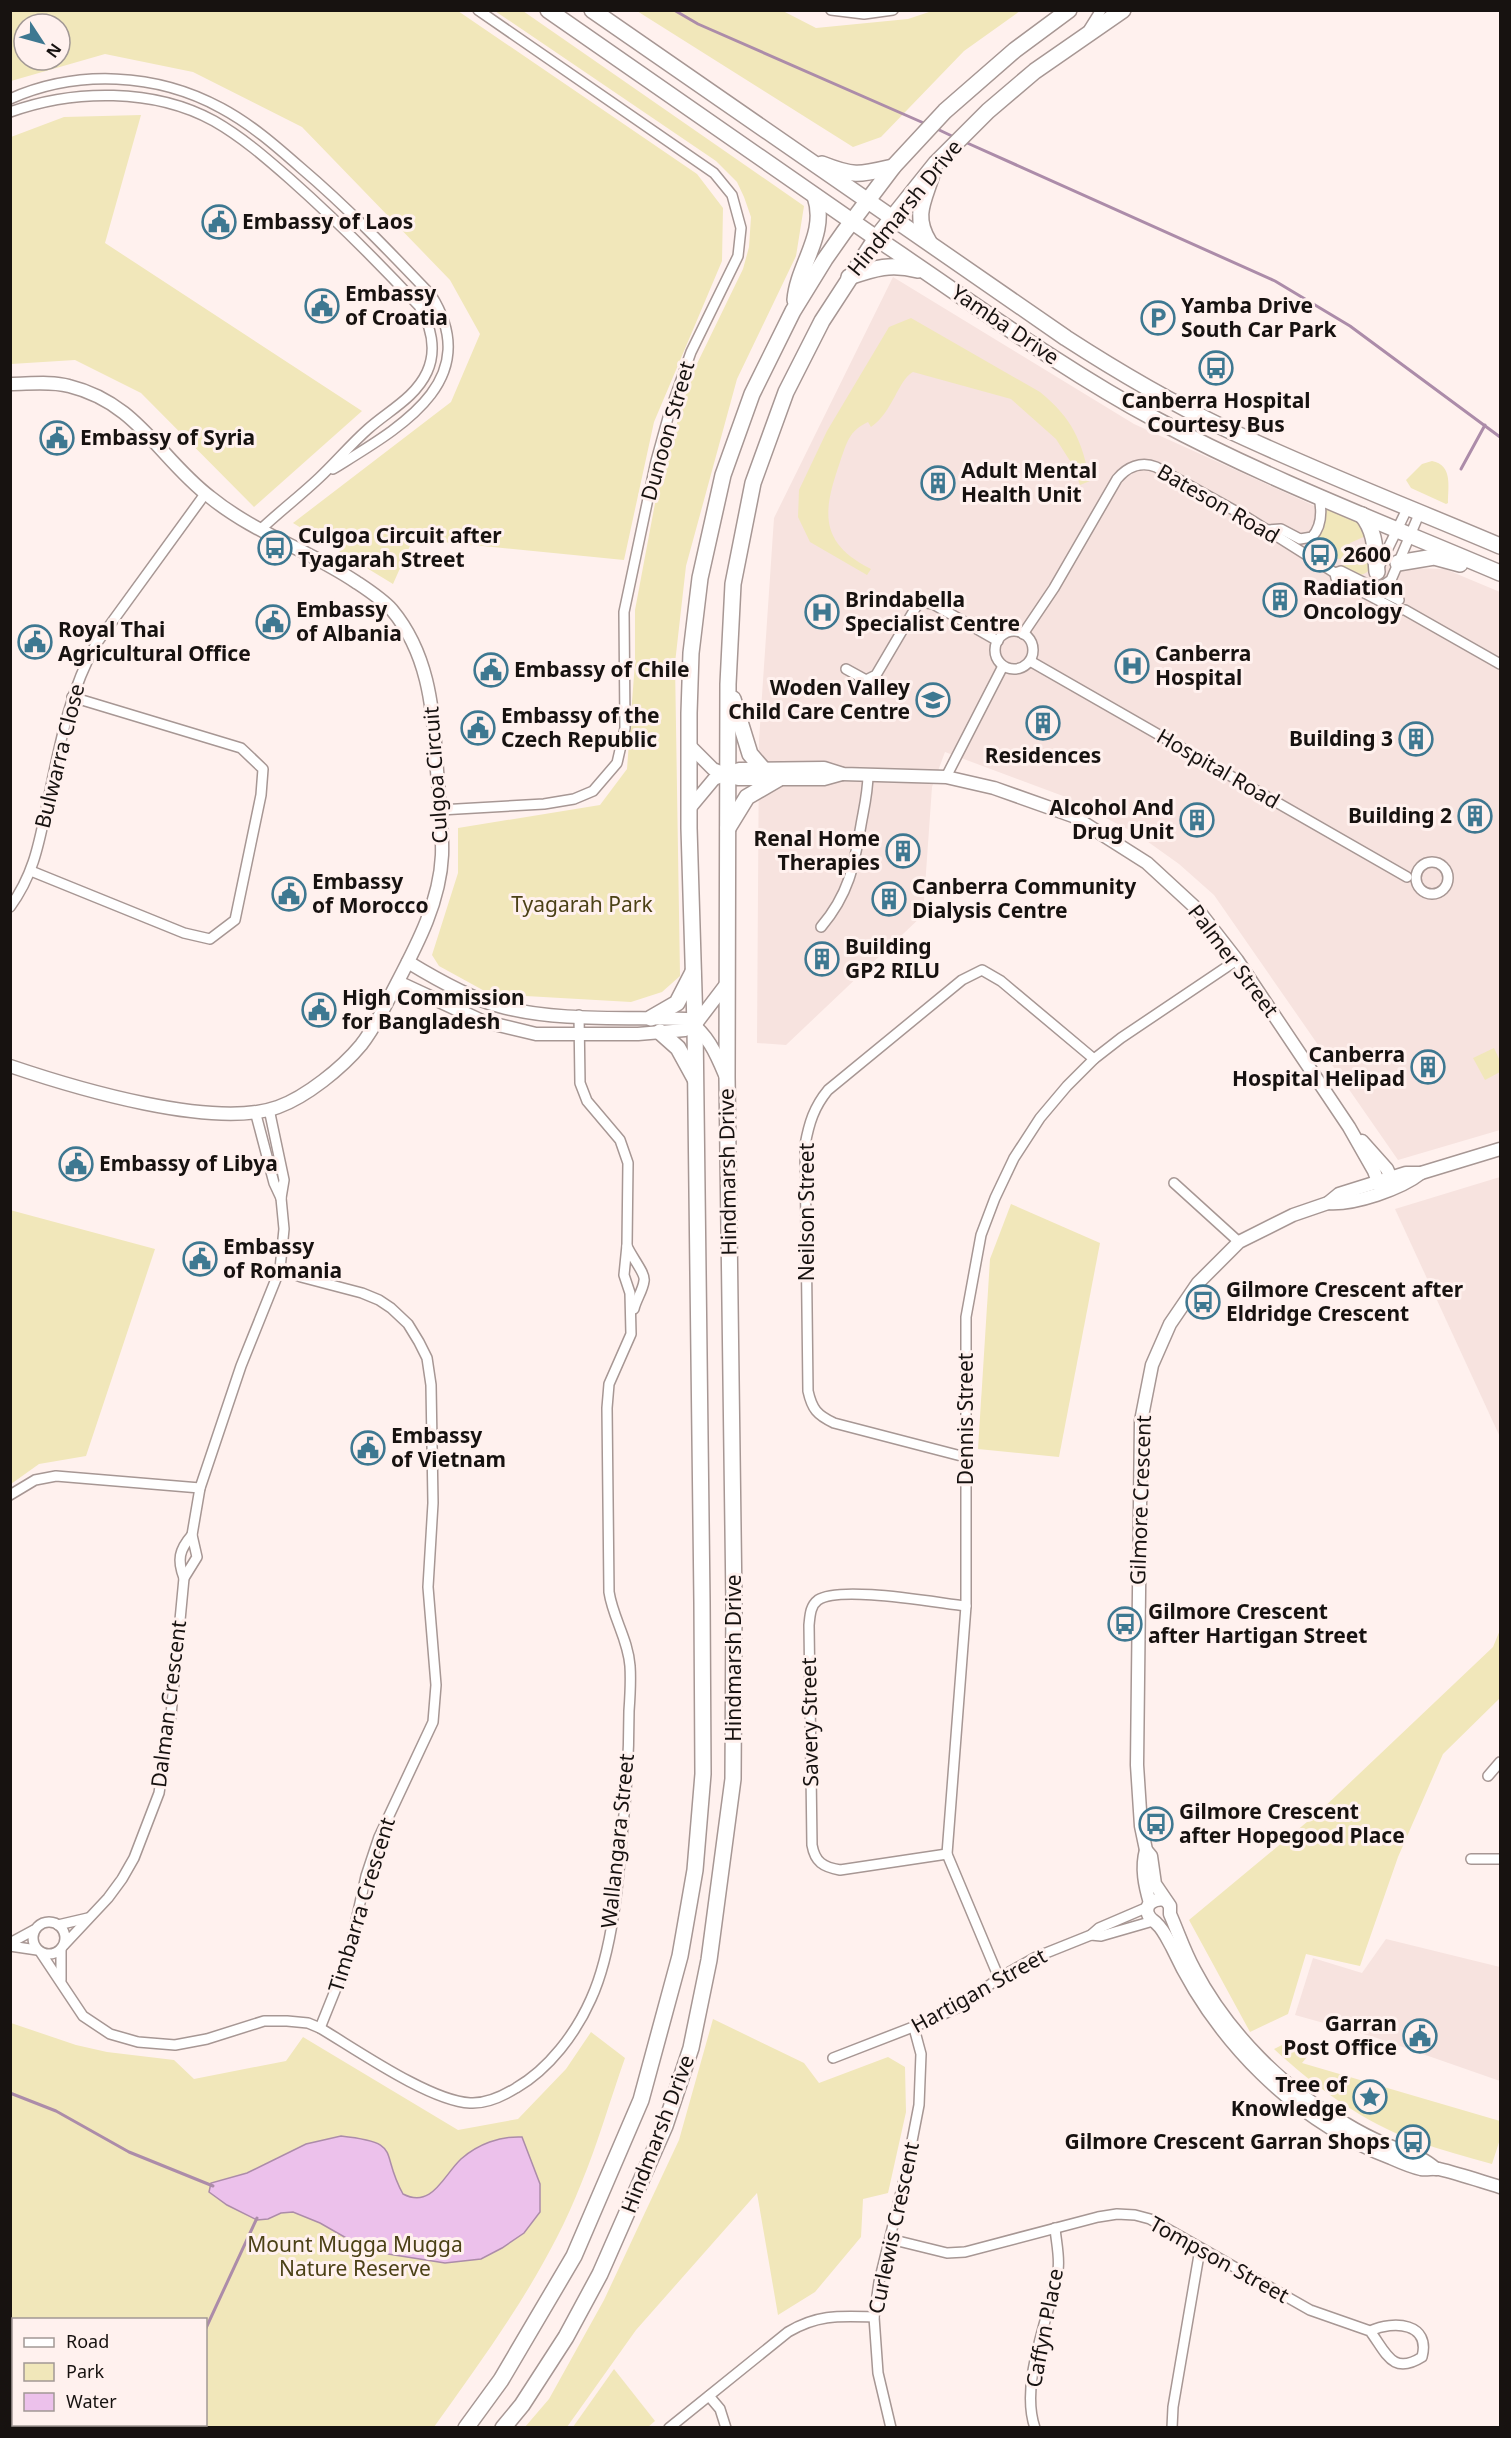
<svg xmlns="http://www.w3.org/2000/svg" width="1511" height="2438" font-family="'Noto Sans',sans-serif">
<rect width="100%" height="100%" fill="#fff1ee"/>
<g fill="#f7e3df">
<path d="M893 277 1134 424 1361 527 1367 549 1411 568 1445 569 1500 592V1130L1398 1160 1214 895 1179 864 1137 834 1063 796 945 752 932 787 923 915 786 1045 757 1043 759 740 774 518Z"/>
<path d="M1500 1177V1437L1395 1209Z"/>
<path d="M1386 1939 1500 1967V2081L1374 2037 1295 2015 1313 1958 1362 1973Z"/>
</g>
<g fill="#f1e7ba" fill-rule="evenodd">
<path d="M11 10 458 11 697 174 723 208 722 261 654 422 624 560 413 539 393 584 293 523 451 402 480 334 450 280 302 127 193 72 105 54 11 81ZM24 24H60V60H24Z"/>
<path d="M495 11H523L804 206 796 256 737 379 686 566 675 663 680 976 662 992 631 1002 490 994 439 966 432 955 458 873V828L600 805 627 769 635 662V610L659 482 692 374 743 269 749 247 751 217 744 197 737 182 716 161Z"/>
<path d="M637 11H783L816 28 908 19 932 11H1020L964 51 881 137 853 147Z"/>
<path d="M141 115 105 243 362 411 254 507 141 393 75 360 11 364V137L64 117Z"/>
<path d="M911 318 1040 392C1073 419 1082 441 1090 481L1080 485 1072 464 1056 439 1011 399 913 372C898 380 893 412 871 427L868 422C849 431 847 442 840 462 823 511 818 542 871 569L867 575 810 542 798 517 799 490 827 431 889 327Z"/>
<path d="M1432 461C1453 465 1448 487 1448 503L1446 504 1411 488 1406 480 1422 464Z"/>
<path d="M1325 508 1357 521 1370 534 1350 543 1341 559 1332 558 1329 561 1311 548 1322 532Z"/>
<path d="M1370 542C1371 555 1377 573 1359 575L1344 568 1342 566 1354 547Z"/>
<path d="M1494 1048 1500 1061V1072L1485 1080 1473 1058Z"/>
<path d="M1011 1204 1100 1243 1059 1457 978 1449 990 1259Z"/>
<path d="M10 1210 155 1249 86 1456 39 1464 11 1484Z"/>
<path d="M1500 1630V1698L1443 1754 1398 1857 1360 1966 1306 1954 1288 2014 1250 2032 1189 1920 1319 1812 1493 1647Z"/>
<path d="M713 2019 804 2063 819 2083 888 2057 905 2067 906 2112 888 2193 863 2199 861 2237 815 2292 778 2315 757 2193 636 2330 567 2427H525L549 2399 604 2300 679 2140Z"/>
<path d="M11 2023 76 2045 107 2052 174 2060 194 2079 286 2061 303 2037 458 2130 518 2119 566 2069 591 2032 625 2058C610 2100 598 2143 581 2184 546 2273 489 2350 434 2427L11 2428ZM14 2320H206V2424H14Z"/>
<path d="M1286 2043 1311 2052 1302 2063 1500 2121V2139L1492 2164C1467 2157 1441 2150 1416 2141 1364 2123 1314 2086 1274 2049Z"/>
<path d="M614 2369 655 2421 648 2427H573Z"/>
</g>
<path fill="#ecc1eb" stroke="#ac8ca9" stroke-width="1.5" d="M341 2136C404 2143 379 2151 403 2194 432 2209 443 2176 461 2159 478 2144 500 2136 522 2137L540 2184V2212L524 2233 502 2248 481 2259 445 2263 369 2251 320 2223 293 2212 281 2213 268 2219 257 2220 227 2205 209 2192 211 2183 247 2173 306 2144Z"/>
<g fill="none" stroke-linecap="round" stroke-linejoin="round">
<g stroke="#ac8ca9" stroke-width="3">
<path d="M674 10 698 24 926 124"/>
<path d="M935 128 954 137"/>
<path d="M965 142 1275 281 1350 326 1500 437"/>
<path d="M1461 469 1485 425"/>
<path d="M10 2093 56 2111 129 2152 213 2186"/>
<path d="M206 2328 257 2218"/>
<path d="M151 2428 152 2424"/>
</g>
<g stroke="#a79794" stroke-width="12">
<g id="minor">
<path d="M831 10 864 14 893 10"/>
<path d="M1089 29 1101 10"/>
<path d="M10 99C77 69 157 73 221 108 251 124 276 146 301 168 347 207 389 251 431 295 486 382 397 429 333 469"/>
<path d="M10 112C74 89 154 88 214 121 242 137 266 158 290 179 335 219 378 262 419 306 431 326 437 350 427 372 415 398 388 411 368 429 351 444 336 462 319 478 300 496 279 512 260 530"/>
<path d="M1267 530 1281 529 1300 539 1312 537C1322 526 1322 511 1319 497"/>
<path d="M1379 567 1408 507"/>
<path d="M1335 573 1336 578 1395 609 1405 610 1500 664"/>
<path d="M1375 591 1391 580 1420 512"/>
<circle cx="1014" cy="650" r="19"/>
<path d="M1023 634 1054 588 1117 479C1127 467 1141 461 1156 467L1248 518 1335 573 1341 571 1399 600"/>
<path d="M1030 661 1407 877"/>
<path d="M846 669 866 680 876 675 916 607 922 602 933 604 998 641"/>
<path d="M946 777 1003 666"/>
<path d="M440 810 544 804 574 799 593 791 617 763 625 728 624 612 656 461 669 414 691 352 738 256 741 228 732 195 714 173 478 10"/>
<circle cx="1432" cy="878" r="16"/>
<path d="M31 871 184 933 210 939 235 920 261 795 263 769 241 748 72 697"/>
<path d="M10 907C34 874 39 843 47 805 59 749 68 694 96 644L205 494"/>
<path d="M821 927C849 894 854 866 861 825 864 808 868 792 868 774"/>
<path d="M255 1111 274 1183 281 1198"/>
<path d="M1174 1183 1239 1242"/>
<path d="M627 1246C631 1256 646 1274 644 1281 643 1290 636 1300 634 1309"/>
<path d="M280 1269 301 1277 362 1293 379 1300 391 1308 408 1324 419 1342 427 1358 431 1385 433 1503 428 1587 436 1685 433 1722 379 1837 366 1876 347 1961 320 2028"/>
<path d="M965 1457 834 1423C817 1415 812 1409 808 1391L805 1145C809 1123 814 1107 828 1090L962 980 982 970 1001 981 1094 1059"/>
<path d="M10 1495 35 1480 56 1476 200 1488"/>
<path d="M184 1578C177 1560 179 1550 192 1535"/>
<path d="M1488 1776 1500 1762"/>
<path d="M947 1854 840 1870C823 1867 815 1862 812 1845L809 1625C810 1616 810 1606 818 1600 840 1585 937 1603 966 1606"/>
<path d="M1471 1859H1500"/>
<circle cx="49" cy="1938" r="16"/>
<path d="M58 1925 88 1918"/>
<path d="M1091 1935 1101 1936 1153 1921"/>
<path d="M10 1943 34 1930"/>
<path d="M64 1945 108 1898 122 1879 134 1858 159 1793 171 1715 184 1578 197 1557 192 1535 200 1488 241 1366 280 1269 284 1229 281 1198 284 1180 269 1109"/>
<path d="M10 1946 37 1950"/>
<path d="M61 1949V1980"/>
<path d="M41 1953 83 2016 110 2034 138 2042 175 2045 207 2039 264 2021H287L308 2023 320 2028C357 2050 430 2101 470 2103 486 2104 503 2096 516 2088 549 2069 576 2033 591 1999 613 1951 619 1877 623 1825 627 1787 629 1750 629 1711 630 1697 631 1681 630 1666 628 1639 613 1618 609 1592L607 1408 609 1384 631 1334 630 1293 624 1275 627 1245 628 1163 620 1140 587 1101 580 1083 579 1015"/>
<path d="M999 1978 947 1854 966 1606V1317L981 1235 995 1198 1014 1158 1040 1118 1067 1086 1094 1059 1121 1038 1237 960"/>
<path d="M833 2058 931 2020 961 2006 999 1978 1036 1957 1091 1935 1099 1928 1148 1907"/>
<path d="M890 2239 947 2253 965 2252 1098 2217 1117 2214 1135 2215 1150 2219 1310 2310 1370 2331C1394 2320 1431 2323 1422 2357 1392 2376 1386 2352 1370 2331"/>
<path d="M709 2396 720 2409 726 2428"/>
<path d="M669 2428 788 2332C818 2314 840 2316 874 2317"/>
<path d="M891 2428 878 2373 874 2317 879 2282 906 2172 919 2105 921 2054 914 2028"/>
<path d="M1035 2428C1019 2382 1050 2316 1058 2270 1060 2257 1056 2241 1055 2228"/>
<path d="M1172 2428 1173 2407 1200 2249"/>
</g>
</g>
<g stroke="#a79794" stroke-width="15">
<g id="tertiary">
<path d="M10 384C29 384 51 381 69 386 138 403 159 458 210 497 254 533 309 550 356 582 368 590 382 599 392 610 427 652 433 705 436 757 438 789 443 823 442 855 440 901 418 943 397 983 386 1004 376 1026 361 1045 342 1068 306 1097 278 1107 214 1130 75 1088 10 1066"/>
<path d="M689 745 713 769 738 779H824L842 774"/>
<path d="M689 809 714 779 739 769 824 768 843 774 946 777 994 788 1073 816 1147 863 1198 910 1237 960 1349 1127 1374 1171 1382 1192"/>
<path d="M408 962C431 976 472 999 499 1006 555 1022 628 1017 686 1019 707 1033 716 1053 725 1075"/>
<path d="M398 982 482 1021 536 1034H638L685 1030 695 1025 727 983"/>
<path d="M1362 1141 1387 1169 1394 1185"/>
<path d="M1328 1203C1354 1205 1401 1189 1421 1173"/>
<path d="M1146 1850C1141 1868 1145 1886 1150 1903"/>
<path d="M1165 1900C1156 1898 1144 1903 1148 1914 1150 1920 1154 1920 1157 1924 1163 1929 1168 1940 1172 1947 1215 2040 1294 2121 1391 2158 1400 2162 1411 2167 1421 2169 1427 2170 1433 2168 1439 2169 1460 2174 1480 2181 1500 2187"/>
<path d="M1436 2169C1422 2156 1405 2152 1387 2145 1373 2139 1359 2132 1346 2124 1284 2090 1227 2032 1194 1969 1184 1951 1178 1932 1170 1914V1906L1155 1884 1151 1856 1146 1850 1141 1826 1137 1765 1141 1421 1152 1365 1170 1324 1198 1283 1239 1242 1293 1215 1328 1203 1339 1194 1406 1173H1421L1500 1149"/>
</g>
</g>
<g stroke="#a79794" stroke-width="18">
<g id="primary">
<path d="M548 10 876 238C969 300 1058 367 1157 420 1267 479 1385 524 1500 573"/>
<path d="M592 10 1066 338C1117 371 1170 402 1224 428 1315 471 1408 507 1500 546"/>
<path d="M822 164C855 177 859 175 893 167"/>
<path d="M929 242C912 215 925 199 933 171"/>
<path d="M849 277C875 268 891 263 918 270"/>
<path d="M795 300C798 264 828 234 815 196"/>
<path d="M1362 515C1376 532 1375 551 1377 572"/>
<path d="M1398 563 1434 557 1460 564"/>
<path d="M733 699 750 754 763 769"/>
<path d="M728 828 747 797 778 779"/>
<path d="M651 1018 677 1003 693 972"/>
<path d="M660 1032 678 1048 695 1079"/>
<path d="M466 2428 501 2380 574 2256 641 2100 680 1956 695 1870 703 1774 702 1602 695 1025 689 828V713L691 653 700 578 723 475 752 394 793 311 825 259 844 232 893 167 945 111 1015 50 1069 10"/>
<path d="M503 2428 522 2405 566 2337 600 2274 665 2126 691 2048 709 1960 733 1779 734 1604 727 1077 728 684 733 584 753 483 786 392 822 321 876 238 936 163 988 111 1035 71 1123 10"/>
</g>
</g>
<use href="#minor" stroke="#fff" stroke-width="9"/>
<use href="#tertiary" stroke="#fff" stroke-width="12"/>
<use href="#primary" stroke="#fff" stroke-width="15"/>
</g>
<defs>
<g id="civic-ring" transform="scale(1.725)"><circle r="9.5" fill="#fff1ee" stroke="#3e7891" stroke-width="1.5"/><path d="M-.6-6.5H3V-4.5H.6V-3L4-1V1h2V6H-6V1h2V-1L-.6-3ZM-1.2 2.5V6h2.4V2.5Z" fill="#3e7891"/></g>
<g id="parking-ring" transform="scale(1.725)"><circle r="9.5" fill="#fff1ee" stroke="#3e7891" stroke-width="1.5"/><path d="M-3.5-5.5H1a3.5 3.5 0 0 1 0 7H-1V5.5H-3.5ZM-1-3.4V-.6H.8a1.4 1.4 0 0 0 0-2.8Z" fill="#3e7891"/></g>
<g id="bus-ring" transform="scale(1.725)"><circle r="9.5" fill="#fff1ee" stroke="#3e7891" stroke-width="1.5"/><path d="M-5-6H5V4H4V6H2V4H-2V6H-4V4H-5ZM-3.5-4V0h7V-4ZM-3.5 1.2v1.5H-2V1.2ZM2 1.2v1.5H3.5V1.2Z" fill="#3e7891"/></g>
<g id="building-ring" transform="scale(1.725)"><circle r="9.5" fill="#fff1ee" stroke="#3e7891" stroke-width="1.5"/><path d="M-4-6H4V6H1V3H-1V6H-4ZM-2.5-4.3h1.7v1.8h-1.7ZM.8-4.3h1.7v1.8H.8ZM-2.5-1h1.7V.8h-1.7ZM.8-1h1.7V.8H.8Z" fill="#3e7891"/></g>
<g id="hospital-ring" transform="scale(1.725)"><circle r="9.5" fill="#fff1ee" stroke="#3e7891" stroke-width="1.5"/><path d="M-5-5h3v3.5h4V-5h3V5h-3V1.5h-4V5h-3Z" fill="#3e7891"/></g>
<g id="school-ring" transform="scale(1.725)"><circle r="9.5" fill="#fff1ee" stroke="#3e7891" stroke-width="1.5"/><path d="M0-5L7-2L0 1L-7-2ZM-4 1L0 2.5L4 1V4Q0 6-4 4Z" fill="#3e7891"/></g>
<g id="sight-ring" transform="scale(1.725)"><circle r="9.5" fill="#fff1ee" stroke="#3e7891" stroke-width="1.5"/><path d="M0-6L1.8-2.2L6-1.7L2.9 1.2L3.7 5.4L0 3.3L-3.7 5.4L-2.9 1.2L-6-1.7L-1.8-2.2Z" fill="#3e7891"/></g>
</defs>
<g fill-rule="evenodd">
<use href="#civic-ring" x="219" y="222"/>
<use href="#civic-ring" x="322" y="306"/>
<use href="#parking-ring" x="1158" y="318"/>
<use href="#bus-ring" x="1216" y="368"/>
<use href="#civic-ring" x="57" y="438"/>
<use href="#building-ring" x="938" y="483"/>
<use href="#bus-ring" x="275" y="548"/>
<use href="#bus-ring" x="1320" y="555"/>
<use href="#building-ring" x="1280" y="600"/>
<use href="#hospital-ring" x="822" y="612"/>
<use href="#civic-ring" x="273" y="622"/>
<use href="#civic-ring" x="35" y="642"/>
<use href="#hospital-ring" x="1132" y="666"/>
<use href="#civic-ring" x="491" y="670"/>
<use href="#school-ring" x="933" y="700"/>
<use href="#building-ring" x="1043" y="723"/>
<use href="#civic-ring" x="478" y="728"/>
<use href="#building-ring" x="1416" y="739"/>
<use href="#building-ring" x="1475" y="816"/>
<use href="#building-ring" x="1197" y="820"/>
<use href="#building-ring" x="903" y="851"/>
<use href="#civic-ring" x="289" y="894"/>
<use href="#building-ring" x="889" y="899"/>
<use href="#building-ring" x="822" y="959"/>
<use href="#civic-ring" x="319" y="1010"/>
<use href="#building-ring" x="1428" y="1067"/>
<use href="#civic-ring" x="76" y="1164"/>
<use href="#civic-ring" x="200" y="1259"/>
<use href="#bus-ring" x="1203" y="1302"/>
<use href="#civic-ring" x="368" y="1448"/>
<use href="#bus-ring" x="1125" y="1624"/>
<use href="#bus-ring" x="1156" y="1824"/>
<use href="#civic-ring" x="1420" y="2036"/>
<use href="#sight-ring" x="1370" y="2097"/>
<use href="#bus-ring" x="1413" y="2142"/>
</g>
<g text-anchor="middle" stroke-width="6" stroke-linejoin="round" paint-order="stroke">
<g font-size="21" fill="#171210" stroke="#fff1ee">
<text transform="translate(905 208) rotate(-51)" y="7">Hindmarsh Drive</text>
<text transform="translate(1005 325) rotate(34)" y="7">Yamba Drive</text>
<text transform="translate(668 431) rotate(-74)" y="7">Dunoon Street</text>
<text transform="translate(1218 504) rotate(30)" y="7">Bateson Road</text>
<text transform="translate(60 756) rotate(-76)" y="7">Bulwarra Close</text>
<text transform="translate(1218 769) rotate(30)" y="7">Hospital Road</text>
<text transform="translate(436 775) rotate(-94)" y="7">Culgoa Circuit</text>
<text transform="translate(1233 961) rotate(53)" y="7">Palmer Street</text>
<text transform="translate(728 1172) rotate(-91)" y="7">Hindmarsh Drive</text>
<text transform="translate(807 1212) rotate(-90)" y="7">Neilson Street</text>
<text transform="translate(966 1419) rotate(-90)" y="7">Dennis Street</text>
<text transform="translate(1141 1500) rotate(-88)" y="7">Gilmore Crescent</text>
<text transform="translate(734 1658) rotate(-90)" y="7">Hindmarsh Drive</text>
<text transform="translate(169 1704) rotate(-83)" y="7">Dalman Crescent</text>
<text transform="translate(810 1722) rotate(-91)" y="7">Savery Street</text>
<text transform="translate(618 1841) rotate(-84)" y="7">Wallangara Street</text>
<text transform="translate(362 1905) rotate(-73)" y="7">Timbarra Crescent</text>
<text transform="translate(979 1991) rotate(-29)" y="7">Hartigan Street</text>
<text transform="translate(658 2134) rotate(-69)" y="7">Hindmarsh Drive</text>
<text transform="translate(894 2228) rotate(-78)" y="7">Curlewis Crescent</text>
<text transform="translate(1219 2260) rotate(29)" y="7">Tompson Street</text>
<text transform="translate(1045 2328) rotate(-79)" y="7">Caffyn Place</text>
</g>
<g font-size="21" font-weight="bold" fill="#171210" stroke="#fff1ee" text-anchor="start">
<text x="242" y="229">Embassy of Laos</text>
<text x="345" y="301">Embassy<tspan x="345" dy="24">of Croatia</tspan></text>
<text x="1181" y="313">Yamba Drive<tspan x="1181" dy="24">South Car Park</tspan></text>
<text x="1216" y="408" text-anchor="middle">Canberra Hospital<tspan x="1216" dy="24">Courtesy Bus</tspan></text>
<text x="80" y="445">Embassy of Syria</text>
<text x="961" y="478">Adult Mental<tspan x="961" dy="24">Health Unit</tspan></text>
<text x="298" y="543">Culgoa Circuit after<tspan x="298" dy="24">Tyagarah Street</tspan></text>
<text x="1343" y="562">2600</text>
<text x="1303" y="595">Radiation<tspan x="1303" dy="24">Oncology</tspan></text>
<text x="845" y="607">Brindabella<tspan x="845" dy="24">Specialist Centre</tspan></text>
<text x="296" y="617">Embassy<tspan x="296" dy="24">of Albania</tspan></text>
<text x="58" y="637">Royal Thai<tspan x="58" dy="24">Agricultural Office</tspan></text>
<text x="1155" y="661">Canberra<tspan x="1155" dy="24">Hospital</tspan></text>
<text x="514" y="677">Embassy of Chile</text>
<text x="910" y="695" text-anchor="end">Woden Valley<tspan x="910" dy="24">Child Care Centre</tspan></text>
<text x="501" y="723">Embassy of the<tspan x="501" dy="24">Czech Republic</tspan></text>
<text x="1393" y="746" text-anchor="end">Building 3</text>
<text x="1043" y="763" text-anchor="middle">Residences</text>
<text x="1174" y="815" text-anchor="end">Alcohol And<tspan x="1174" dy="24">Drug Unit</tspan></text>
<text x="1452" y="823" text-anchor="end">Building 2</text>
<text x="880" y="846" text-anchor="end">Renal Home<tspan x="880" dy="24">Therapies</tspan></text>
<text x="312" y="889">Embassy<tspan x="312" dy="24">of Morocco</tspan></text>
<text x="912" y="894">Canberra Community<tspan x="912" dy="24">Dialysis Centre</tspan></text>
<text x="845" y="954">Building<tspan x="845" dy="24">GP2 RILU</tspan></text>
<text x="342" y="1005">High Commission<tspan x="342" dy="24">for Bangladesh</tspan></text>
<text x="1405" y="1062" text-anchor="end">Canberra<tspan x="1405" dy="24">Hospital Helipad</tspan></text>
<text x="99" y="1171">Embassy of Libya</text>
<text x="223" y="1254">Embassy<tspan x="223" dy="24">of Romania</tspan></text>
<text x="1226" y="1297">Gilmore Crescent after<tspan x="1226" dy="24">Eldridge Crescent</tspan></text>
<text x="391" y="1443">Embassy<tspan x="391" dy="24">of Vietnam</tspan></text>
<text x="1148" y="1619">Gilmore Crescent<tspan x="1148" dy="24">after Hartigan Street</tspan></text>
<text x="1179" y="1819">Gilmore Crescent<tspan x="1179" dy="24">after Hopegood Place</tspan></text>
<text x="1397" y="2031" text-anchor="end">Garran<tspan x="1397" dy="24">Post Office</tspan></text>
<text x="1347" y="2092" text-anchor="end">Tree of<tspan x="1347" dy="24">Knowledge</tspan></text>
<text x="1390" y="2149" text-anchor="end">Gilmore Crescent Garran Shops</text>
</g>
<g font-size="21" fill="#4b4116" stroke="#fff1ee">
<text x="582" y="912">Tyagarah Park</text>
<text x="355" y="2252">Mount Mugga Mugga<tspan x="355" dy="24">Nature Reserve</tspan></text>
</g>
</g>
<rect width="1511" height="2438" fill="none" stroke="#171210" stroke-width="24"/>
<rect x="12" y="2318" width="195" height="108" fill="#fff1ee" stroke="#a29895" stroke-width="1.5"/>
<rect x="24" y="2338" width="30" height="9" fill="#ffffff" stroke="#a29895" stroke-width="1.5"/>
<text x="66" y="2348" font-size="18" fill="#171210">Road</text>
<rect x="24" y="2363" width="30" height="18" fill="#f1e7ba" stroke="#a29895" stroke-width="1.5"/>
<text x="66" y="2378" font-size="18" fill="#171210">Park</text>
<rect x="24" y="2393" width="30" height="18" fill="#ecc1eb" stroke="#a29895" stroke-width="1.5"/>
<text x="66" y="2408" font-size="18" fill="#171210">Water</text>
<g transform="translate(42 42) rotate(126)"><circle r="28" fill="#fff1ee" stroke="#a29895" stroke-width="1.5"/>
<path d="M0-4.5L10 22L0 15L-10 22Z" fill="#3e7891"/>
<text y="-9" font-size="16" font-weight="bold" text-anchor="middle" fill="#171210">N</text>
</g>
</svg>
